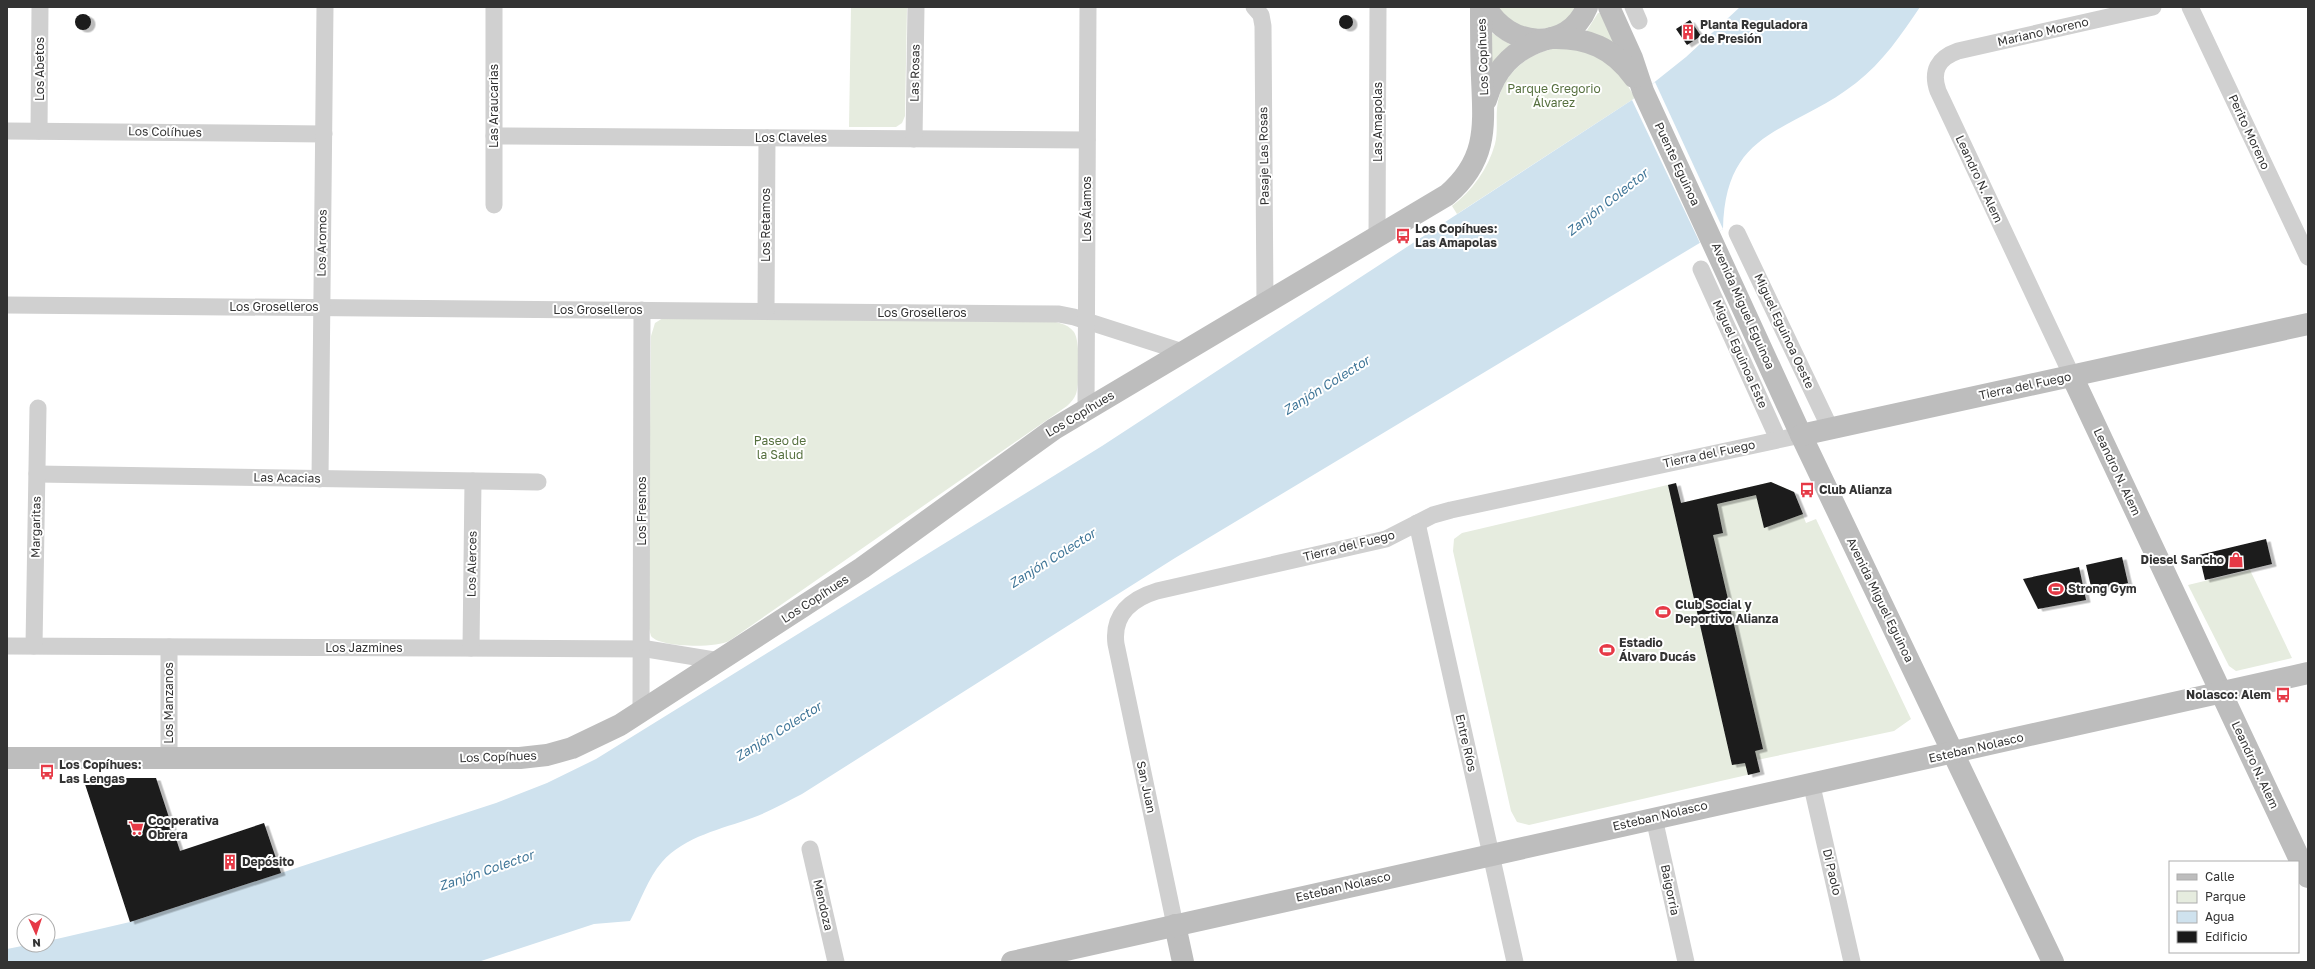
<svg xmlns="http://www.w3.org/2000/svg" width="2315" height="969" font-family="'Golos Text',sans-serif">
<defs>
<filter id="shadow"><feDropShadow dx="4.5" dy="2.5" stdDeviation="0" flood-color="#0004"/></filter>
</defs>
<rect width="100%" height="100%" fill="#fff"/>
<g fill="#e6ecdf">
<path d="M851 7H907L905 116 902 123 896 127H849Z"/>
<path d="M1495 7H1579L1561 26 1525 31Z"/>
<path d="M1598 13H1600L1614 43 1586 32Z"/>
<path d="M1492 33 1511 45 1492 67Z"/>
<path d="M1557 48C1566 49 1577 48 1586 51 1608 59 1624 77 1635 98L1457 214 1452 206C1472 191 1488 169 1495 144 1498 132 1496 120 1497 108 1500 76 1526 53 1557 48Z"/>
<path d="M663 318 1045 320C1056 322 1067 323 1074 332 1080 340 1080 383 1076 394 1074 399 1071 402 1067 406L729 641C717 648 660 648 651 636L648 625 651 336 655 323Z"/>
<path d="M1771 482 1794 492 1806 523 1816 519 1911 719 1894 731 1757 760 1760 772 1529 825 1517 822 1511 811 1453 551 1454 539 1462 533 1676 483 1681 503Z"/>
<path d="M2250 570 2292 658 2236 671 2229 666 2188 585Z"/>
</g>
<path fill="#cfe2ee" d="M1740 7H1920C1901 35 1883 62 1856 83 1791 134 1725 127 1723 229L1175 558 802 794C786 802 769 812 752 818 722 829 685 836 662 862 648 878 640 902 630 921L594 924 478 962H7V949L27 945H48V941L130 922 496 803 547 783 596 759 1102 446 1632 100 1686 57Z"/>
<path fill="#fff" d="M1655 82 1723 229 1700 243 1632 100Z"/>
<g fill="#1a1a1a" filter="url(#shadow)">
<circle cx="83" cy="22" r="8"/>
<circle cx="1346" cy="22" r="7"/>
<path d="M1690 20 1701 36 1687 45 1676 29Z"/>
<path d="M1771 482 1794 492 1803 514 1764 528 1756 495 1717 504 1723 533 1713 535 1763 749 1755 751 1760 772 1748 775 1745 763 1732 765 1668 485 1676 483 1681 503Z"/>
<path d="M2266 539 2272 564 2205 580 2199 555Z"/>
<path d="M2122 557 2128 583 2092 591 2086 565Z"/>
<path d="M2079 567 2086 600 2038 609 2023 579Z"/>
<path d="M83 778H156L180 851 264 823 281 873 130 922Z"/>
</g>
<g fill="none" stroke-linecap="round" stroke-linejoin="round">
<g stroke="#d0d0d0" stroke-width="17">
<path d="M1254 7 1261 15 1263 26 1265 304"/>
<path d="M1633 7 1639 21"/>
<path d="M2190 7 2308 257"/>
<path d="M7 131 324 134"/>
<path d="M39 131 40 7"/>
<path d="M494 136 1087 140"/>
<path d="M914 139 916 7"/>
<path d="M494 205V7"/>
<path d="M1737 233 1830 428"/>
<path d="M1377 238 1378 7"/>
<path d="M1701 269 1778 439"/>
<path d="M7 305 1059 314 1074 317 1183 352"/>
<path d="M766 311 767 138"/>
<path d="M2072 376 1938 91C1931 71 1938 58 1958 51L2153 7"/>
<path d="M1086 410 1088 7"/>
<path d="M37 474 538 482"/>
<path d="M320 479 325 7"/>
<path d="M1417 523 1515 962"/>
<path d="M7 646 647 649 720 661"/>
<path d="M34 646 38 408"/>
<path d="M471 648 473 481"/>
<path d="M641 712 642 310"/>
<path d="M169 758V647"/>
<path d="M1811 782 1852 962"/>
<path d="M1654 818 1686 962"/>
<path d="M810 849 836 962"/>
<path d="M1175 925 1116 644C1112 615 1131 599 1157 591L1386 539 1433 515 1451 510 1801 435"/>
</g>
<g stroke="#bdbdbd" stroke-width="22">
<path d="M1486 7C1508 48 1568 53 1587 7"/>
<path d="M1609 7 1632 58 1643 91 1801 435 2053 962"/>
<path d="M1552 38C1587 37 1613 48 1634 77"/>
<path d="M1486 100C1495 69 1513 50 1543 40"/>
<path d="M2072 376 2308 877"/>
<path d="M1801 435 2308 324"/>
<path d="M7 758H520L547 755 572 748 620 725 862 568 1054 429 1447 195C1488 160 1484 126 1482 78 1481 54 1481 31 1481 7"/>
<path d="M1175 925 1183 962"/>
<path d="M1012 962 2308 673"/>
</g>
</g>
<defs>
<g id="building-bare" transform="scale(1.2)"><path d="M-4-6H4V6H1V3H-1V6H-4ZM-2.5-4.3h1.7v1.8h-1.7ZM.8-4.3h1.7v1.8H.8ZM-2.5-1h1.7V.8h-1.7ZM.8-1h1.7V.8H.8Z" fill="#e63946" stroke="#fff" stroke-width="2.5" paint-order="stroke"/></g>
<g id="bus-bare" transform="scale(1.2)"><path d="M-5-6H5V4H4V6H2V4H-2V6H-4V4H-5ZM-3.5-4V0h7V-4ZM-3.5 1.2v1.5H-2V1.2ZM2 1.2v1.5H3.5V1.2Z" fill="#e63946" stroke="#fff" stroke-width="2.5" paint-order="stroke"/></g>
<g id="shop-bare" transform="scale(1.2)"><path d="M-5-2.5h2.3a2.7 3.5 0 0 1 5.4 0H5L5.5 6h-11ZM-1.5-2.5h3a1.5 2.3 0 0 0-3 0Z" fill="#e63946" stroke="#fff" stroke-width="2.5" paint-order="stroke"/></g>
<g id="stadium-bare" transform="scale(1.2)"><path d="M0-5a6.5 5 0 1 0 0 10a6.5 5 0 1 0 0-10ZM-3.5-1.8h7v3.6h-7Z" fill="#e63946" stroke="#fff" stroke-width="2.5" paint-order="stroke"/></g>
<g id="supermarket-bare" transform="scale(1.2)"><path d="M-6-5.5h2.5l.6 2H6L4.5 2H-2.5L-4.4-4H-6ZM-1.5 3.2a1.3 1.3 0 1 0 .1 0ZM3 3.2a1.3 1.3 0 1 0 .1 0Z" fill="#e63946" stroke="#fff" stroke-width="2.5" paint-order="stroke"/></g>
</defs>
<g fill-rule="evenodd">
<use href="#building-bare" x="1688" y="32"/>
<use href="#bus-bare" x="1403" y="236"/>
<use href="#bus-bare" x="1807" y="490"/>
<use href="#shop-bare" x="2236" y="560"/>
<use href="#stadium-bare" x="2056" y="589"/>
<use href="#stadium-bare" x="1663" y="612"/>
<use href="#stadium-bare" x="1607" y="650"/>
<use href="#bus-bare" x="2283" y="695"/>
<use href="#bus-bare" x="47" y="772"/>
<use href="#supermarket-bare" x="136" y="828"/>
<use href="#building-bare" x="230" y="862"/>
</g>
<g text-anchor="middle" stroke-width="4" stroke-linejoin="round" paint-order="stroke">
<g font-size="12" font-weight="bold" fill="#333" stroke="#fff" text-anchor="start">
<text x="1700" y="29">Planta Reguladora<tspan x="1700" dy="14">de Presión</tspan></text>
<text x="1415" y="233">Los Copíhues:<tspan x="1415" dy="14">Las Amapolas</tspan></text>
<text x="1819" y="494">Club Alianza</text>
<text x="2224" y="564" text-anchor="end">Diesel Sancho</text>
<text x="2068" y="593">Strong Gym</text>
<text x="1675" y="609">Club Social y<tspan x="1675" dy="14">Deportivo Alianza</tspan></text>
<text x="1619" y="647">Estadio<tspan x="1619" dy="14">Álvaro Ducás</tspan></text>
<text x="2271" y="699" text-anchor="end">Nolasco: Alem</text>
<text x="59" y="769">Los Copíhues:<tspan x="59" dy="14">Las Lengas</tspan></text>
<text x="148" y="825">Cooperativa<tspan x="148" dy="14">Obrera</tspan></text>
<text x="242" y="866">Depósito</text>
</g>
<g font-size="12" fill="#333" stroke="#fff">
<text transform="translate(2043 32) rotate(-13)" y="4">Mariano Moreno</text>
<text transform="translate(1483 57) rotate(-92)" y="4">Los Copíhues</text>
<text transform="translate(40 69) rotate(-90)" y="4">Los Abetos</text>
<text transform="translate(915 73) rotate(-89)" y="4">Las Rosas</text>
<text transform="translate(494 106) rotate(-90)" y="4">Las Araucarias</text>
<text transform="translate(1378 122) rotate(-90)" y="4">Las Amapolas</text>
<text transform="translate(165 132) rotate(1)" y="4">Los Colíhues</text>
<text transform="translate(2249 132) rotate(65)" y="4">Perito Moreno</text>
<text x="791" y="142">Los Claveles</text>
<text transform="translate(1264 156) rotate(-91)" y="4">Pasaje Las Rosas</text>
<text transform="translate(1677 164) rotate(65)" y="4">Puente Eguinoa</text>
<text transform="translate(1979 179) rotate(65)" y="4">Leandro N. Alem</text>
<text transform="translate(1087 209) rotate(-90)" y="4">Los Álamos</text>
<text transform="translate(766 225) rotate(-90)" y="4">Los Retamos</text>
<text transform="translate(322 243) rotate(-89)" y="4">Los Aromos</text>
<text transform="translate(1743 306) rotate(66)" y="4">Avenida Miguel Eguinoa</text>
<text x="274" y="311">Los Groselleros</text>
<text x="598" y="314">Los Groselleros</text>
<text x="922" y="317">Los Groselleros</text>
<text transform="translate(1784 331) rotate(65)" y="4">Miguel Eguinoa Oeste</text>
<text transform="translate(1740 354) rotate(66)" y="4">Miguel Eguinoa Este</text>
<text transform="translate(2025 386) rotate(-12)" y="4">Tierra del Fuego</text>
<text transform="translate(1080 414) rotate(-31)" y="4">Los Copíhues</text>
<text transform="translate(1709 454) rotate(-12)" y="4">Tierra del Fuego</text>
<text transform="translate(2117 472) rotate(65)" y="4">Leandro N. Alem</text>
<text transform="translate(287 478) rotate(1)" y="4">Las Acacias</text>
<text transform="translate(642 511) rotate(-90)" y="4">Los Fresnos</text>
<text transform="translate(36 527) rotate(-89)" y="4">Margaritas</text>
<text transform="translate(1349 546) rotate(-14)" y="4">Tierra del Fuego</text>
<text transform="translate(472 564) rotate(-89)" y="4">Los Alerces</text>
<text transform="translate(815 599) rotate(-33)" y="4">Los Copíhues</text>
<text transform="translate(1880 600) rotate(64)" y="4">Avenida Miguel Eguinoa</text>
<text x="364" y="652">Los Jazmines</text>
<text transform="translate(169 703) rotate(-90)" y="4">Los Manzanos</text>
<text transform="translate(1466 743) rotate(77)" y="4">Entre Ríos</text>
<text transform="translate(1976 748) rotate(-13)" y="4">Esteban Nolasco</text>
<text transform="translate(498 757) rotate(-2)" y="4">Los Copíhues</text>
<text transform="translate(2255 765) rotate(65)" y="4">Leandro N. Alem</text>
<text transform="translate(1146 787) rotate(78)" y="4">San Juan</text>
<text transform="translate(1660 816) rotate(-13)" y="4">Esteban Nolasco</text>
<text transform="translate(1832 872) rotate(77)" y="4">Di Paolo</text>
<text transform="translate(1343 887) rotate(-13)" y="4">Esteban Nolasco</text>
<text transform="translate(1670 890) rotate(78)" y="4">Baigorria</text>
<text transform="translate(823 905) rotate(77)" y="4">Mendoza</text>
</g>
<g font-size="12" fill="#56703f" stroke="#fff">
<text x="1554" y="93">Parque Gregorio<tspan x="1554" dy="14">Álvarez</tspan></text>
<text x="780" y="445">Paseo de<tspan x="780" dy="14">la Salud</tspan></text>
</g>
<g font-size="13" font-style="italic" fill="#3f7597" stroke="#fff">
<text transform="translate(1607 202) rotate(-38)" y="5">Zanjón Colector</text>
<text transform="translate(1326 385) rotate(-32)" y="5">Zanjón Colector</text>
<text transform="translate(1052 558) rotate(-32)" y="5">Zanjón Colector</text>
<text transform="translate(778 731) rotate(-32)" y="5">Zanjón Colector</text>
<text transform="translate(486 870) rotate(-19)" y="5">Zanjón Colector</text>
</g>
</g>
<rect width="2315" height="969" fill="none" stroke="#333333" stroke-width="16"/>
<rect x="2169" y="861" width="130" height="92" fill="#ffffff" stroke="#adadad"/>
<rect x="2177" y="874" width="20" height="6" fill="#bdbdbd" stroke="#adadad"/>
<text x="2205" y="881" font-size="12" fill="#333333">Calle</text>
<rect x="2177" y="891" width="20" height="12" fill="#e6ecdf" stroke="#adadad"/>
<text x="2205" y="901" font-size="12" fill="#333333">Parque</text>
<rect x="2177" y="911" width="20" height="12" fill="#cfe2ee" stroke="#adadad"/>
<text x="2205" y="921" font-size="12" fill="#333333">Agua</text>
<rect x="2177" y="931" width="20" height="12" fill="#1a1a1a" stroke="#adadad"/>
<text x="2205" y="941" font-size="12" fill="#333333">Edificio</text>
<g transform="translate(36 933) rotate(177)"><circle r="19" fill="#ffffff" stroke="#adadad"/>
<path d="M0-3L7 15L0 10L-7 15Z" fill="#e63946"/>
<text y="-6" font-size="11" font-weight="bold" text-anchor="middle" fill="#333333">N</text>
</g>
</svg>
